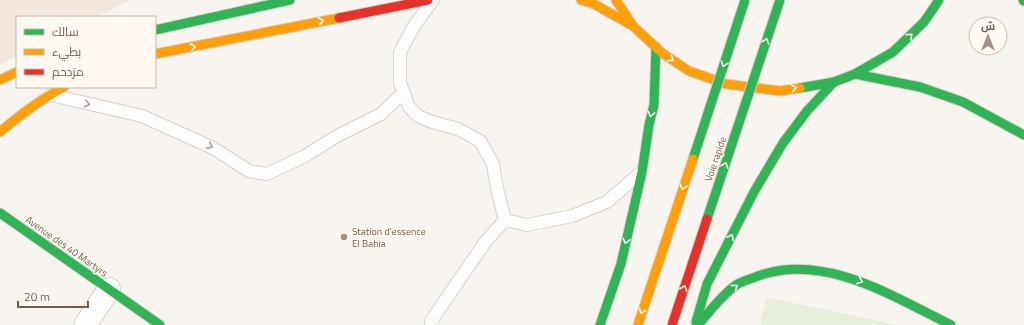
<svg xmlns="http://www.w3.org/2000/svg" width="1024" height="325" font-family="'Titillium Web',Cairo,sans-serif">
<rect width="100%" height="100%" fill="#f8f4ef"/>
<path fill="#f1e6dd" d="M0 0H130L96 17H17V56L0 65Z"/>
<path fill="#e7efda" d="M766 297 898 325H760Z"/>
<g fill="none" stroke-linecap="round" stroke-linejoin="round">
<g stroke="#d8d1cd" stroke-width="14">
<g id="lane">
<path d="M433 0 414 26 400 52V83L409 107 418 116 432 122 458 129 480 141 493 164 497 189 505 220"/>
<path d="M51 95 142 116 213 148 249 171 267 174 305 156 337 136 381 114 403 93"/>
<path d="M505 220 527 225 572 216 607 202 639 174"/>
<path d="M432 325 431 321 486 241 505 220"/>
</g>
</g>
<g stroke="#d8d1cd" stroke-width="24">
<path id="street" d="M85 325 109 289"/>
</g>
<g stroke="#d8d0cb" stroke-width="11">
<g id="fast">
<path d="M1023 0 1024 1"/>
<path d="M155 30 290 0"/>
<path d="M855 74 920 87 963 102 1024 135"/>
<path d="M800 88 834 82 855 74 893 52 924 22 939 0"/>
<path d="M0 213 160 325"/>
<path d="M696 322 707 284 754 192 783 143 807 111 834 82"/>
<path d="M600 325 621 264 642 172 649 125 654 105 656 47"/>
<path d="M698 325C710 311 721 296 736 285 742 281 751 279 758 276 824 252 894 297 951 325"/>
</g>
</g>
<g stroke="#d8d0cb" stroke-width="11">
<g id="slow">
<path d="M581 0 594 4 633 26"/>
<path d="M616 0 633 26 662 53 689 71 726 84 780 91 800 88"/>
<path d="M155 54 339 18"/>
<path d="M0 80 17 72"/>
<path d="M0 132C20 115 41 99 64 87"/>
</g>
</g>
<g stroke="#d8d0cb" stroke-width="11">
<path id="jam" d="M339 18 428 0"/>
</g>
<use href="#lane" stroke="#fefdfd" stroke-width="12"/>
<use href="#street" stroke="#fefdfd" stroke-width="22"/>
<use href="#fast" stroke="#30b455" stroke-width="9"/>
<use href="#slow" stroke="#ff9f0a" stroke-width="9"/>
<use href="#jam" stroke="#e5322d" stroke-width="9"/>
<g stroke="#dad0cc" stroke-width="11" stroke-linecap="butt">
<g id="fast-bridge">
<path d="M693 159 745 0"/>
<path d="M707 219 780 0"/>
</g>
</g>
<g stroke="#dad0cc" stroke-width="11" stroke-linecap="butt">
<path id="slow-bridge" d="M638 325 693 159"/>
</g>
<g stroke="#dad0cc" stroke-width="11" stroke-linecap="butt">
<path id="jam-bridge" d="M672 325 707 219"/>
</g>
<use href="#fast-bridge" stroke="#30b455" stroke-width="9"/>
<use href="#slow-bridge" stroke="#ff9f0a" stroke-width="9"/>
<use href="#jam-bridge" stroke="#e5322d" stroke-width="9"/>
</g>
<defs><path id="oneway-chevron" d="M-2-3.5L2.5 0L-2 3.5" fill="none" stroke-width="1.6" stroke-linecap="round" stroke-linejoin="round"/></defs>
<g stroke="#fff9f2">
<use href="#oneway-chevron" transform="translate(321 21) rotate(-11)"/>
<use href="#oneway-chevron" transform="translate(910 36) rotate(-43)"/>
<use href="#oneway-chevron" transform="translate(766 41) rotate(-71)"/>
<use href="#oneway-chevron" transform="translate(193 47) rotate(-11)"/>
<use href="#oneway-chevron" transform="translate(671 59) rotate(34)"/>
<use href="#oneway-chevron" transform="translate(724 64) rotate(108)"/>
<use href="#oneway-chevron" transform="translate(794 88) rotate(-9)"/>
<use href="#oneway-chevron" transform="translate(651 114) rotate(103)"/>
<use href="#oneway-chevron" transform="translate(725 165) rotate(-71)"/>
<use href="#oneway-chevron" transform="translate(683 187) rotate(108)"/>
<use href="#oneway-chevron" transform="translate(731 237) rotate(-63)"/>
<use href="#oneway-chevron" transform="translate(626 241) rotate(103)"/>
<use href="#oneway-chevron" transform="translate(860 281) rotate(22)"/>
<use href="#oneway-chevron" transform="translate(735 287) rotate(-37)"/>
<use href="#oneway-chevron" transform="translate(684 288) rotate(-71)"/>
<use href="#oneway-chevron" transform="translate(642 311) rotate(108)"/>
</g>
<g stroke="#ae9b94">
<use href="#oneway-chevron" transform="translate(87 104) rotate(14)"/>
<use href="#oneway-chevron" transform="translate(210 146) rotate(26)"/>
</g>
<circle fill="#a59086" stroke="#fff9f2" stroke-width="1.5" cx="344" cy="237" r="4"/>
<g text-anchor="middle" stroke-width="3" stroke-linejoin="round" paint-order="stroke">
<g font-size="10" fill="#785a4e" stroke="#fff9f2">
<text transform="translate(715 159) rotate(-71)" y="4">Voie rapide</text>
<text transform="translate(67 246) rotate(35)" y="4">Avenue des 40 Martyrs</text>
</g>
<g font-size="10" fill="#785a4e" stroke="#fff9f2" text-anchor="start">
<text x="352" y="235">Station d'essence<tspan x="352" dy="12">El Bahia</tspan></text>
</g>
</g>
<rect x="16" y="16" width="140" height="72" fill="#fff9f2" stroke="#c9b9b0"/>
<rect x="24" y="29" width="20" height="6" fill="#30b455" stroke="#c9b9b0"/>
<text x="52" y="36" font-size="12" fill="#785a4e">سالك</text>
<rect x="24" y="49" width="20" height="6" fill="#ff9f0a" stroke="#c9b9b0"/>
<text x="52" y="56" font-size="12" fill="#785a4e">بطيء</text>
<rect x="24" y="69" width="20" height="6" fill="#e5322d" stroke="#c9b9b0"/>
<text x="52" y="76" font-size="12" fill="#785a4e">مزدحم</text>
<g transform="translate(988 36)"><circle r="19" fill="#fff9f2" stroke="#c9b9b0"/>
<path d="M0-3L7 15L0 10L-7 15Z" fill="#a59086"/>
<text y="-6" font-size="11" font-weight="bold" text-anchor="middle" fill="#785a4e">ش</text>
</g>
<path d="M18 301v6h70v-6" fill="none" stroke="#785a4e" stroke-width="2"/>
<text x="24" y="301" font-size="12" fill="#785a4e" stroke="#fff9f2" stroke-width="3" paint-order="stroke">20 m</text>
</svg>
